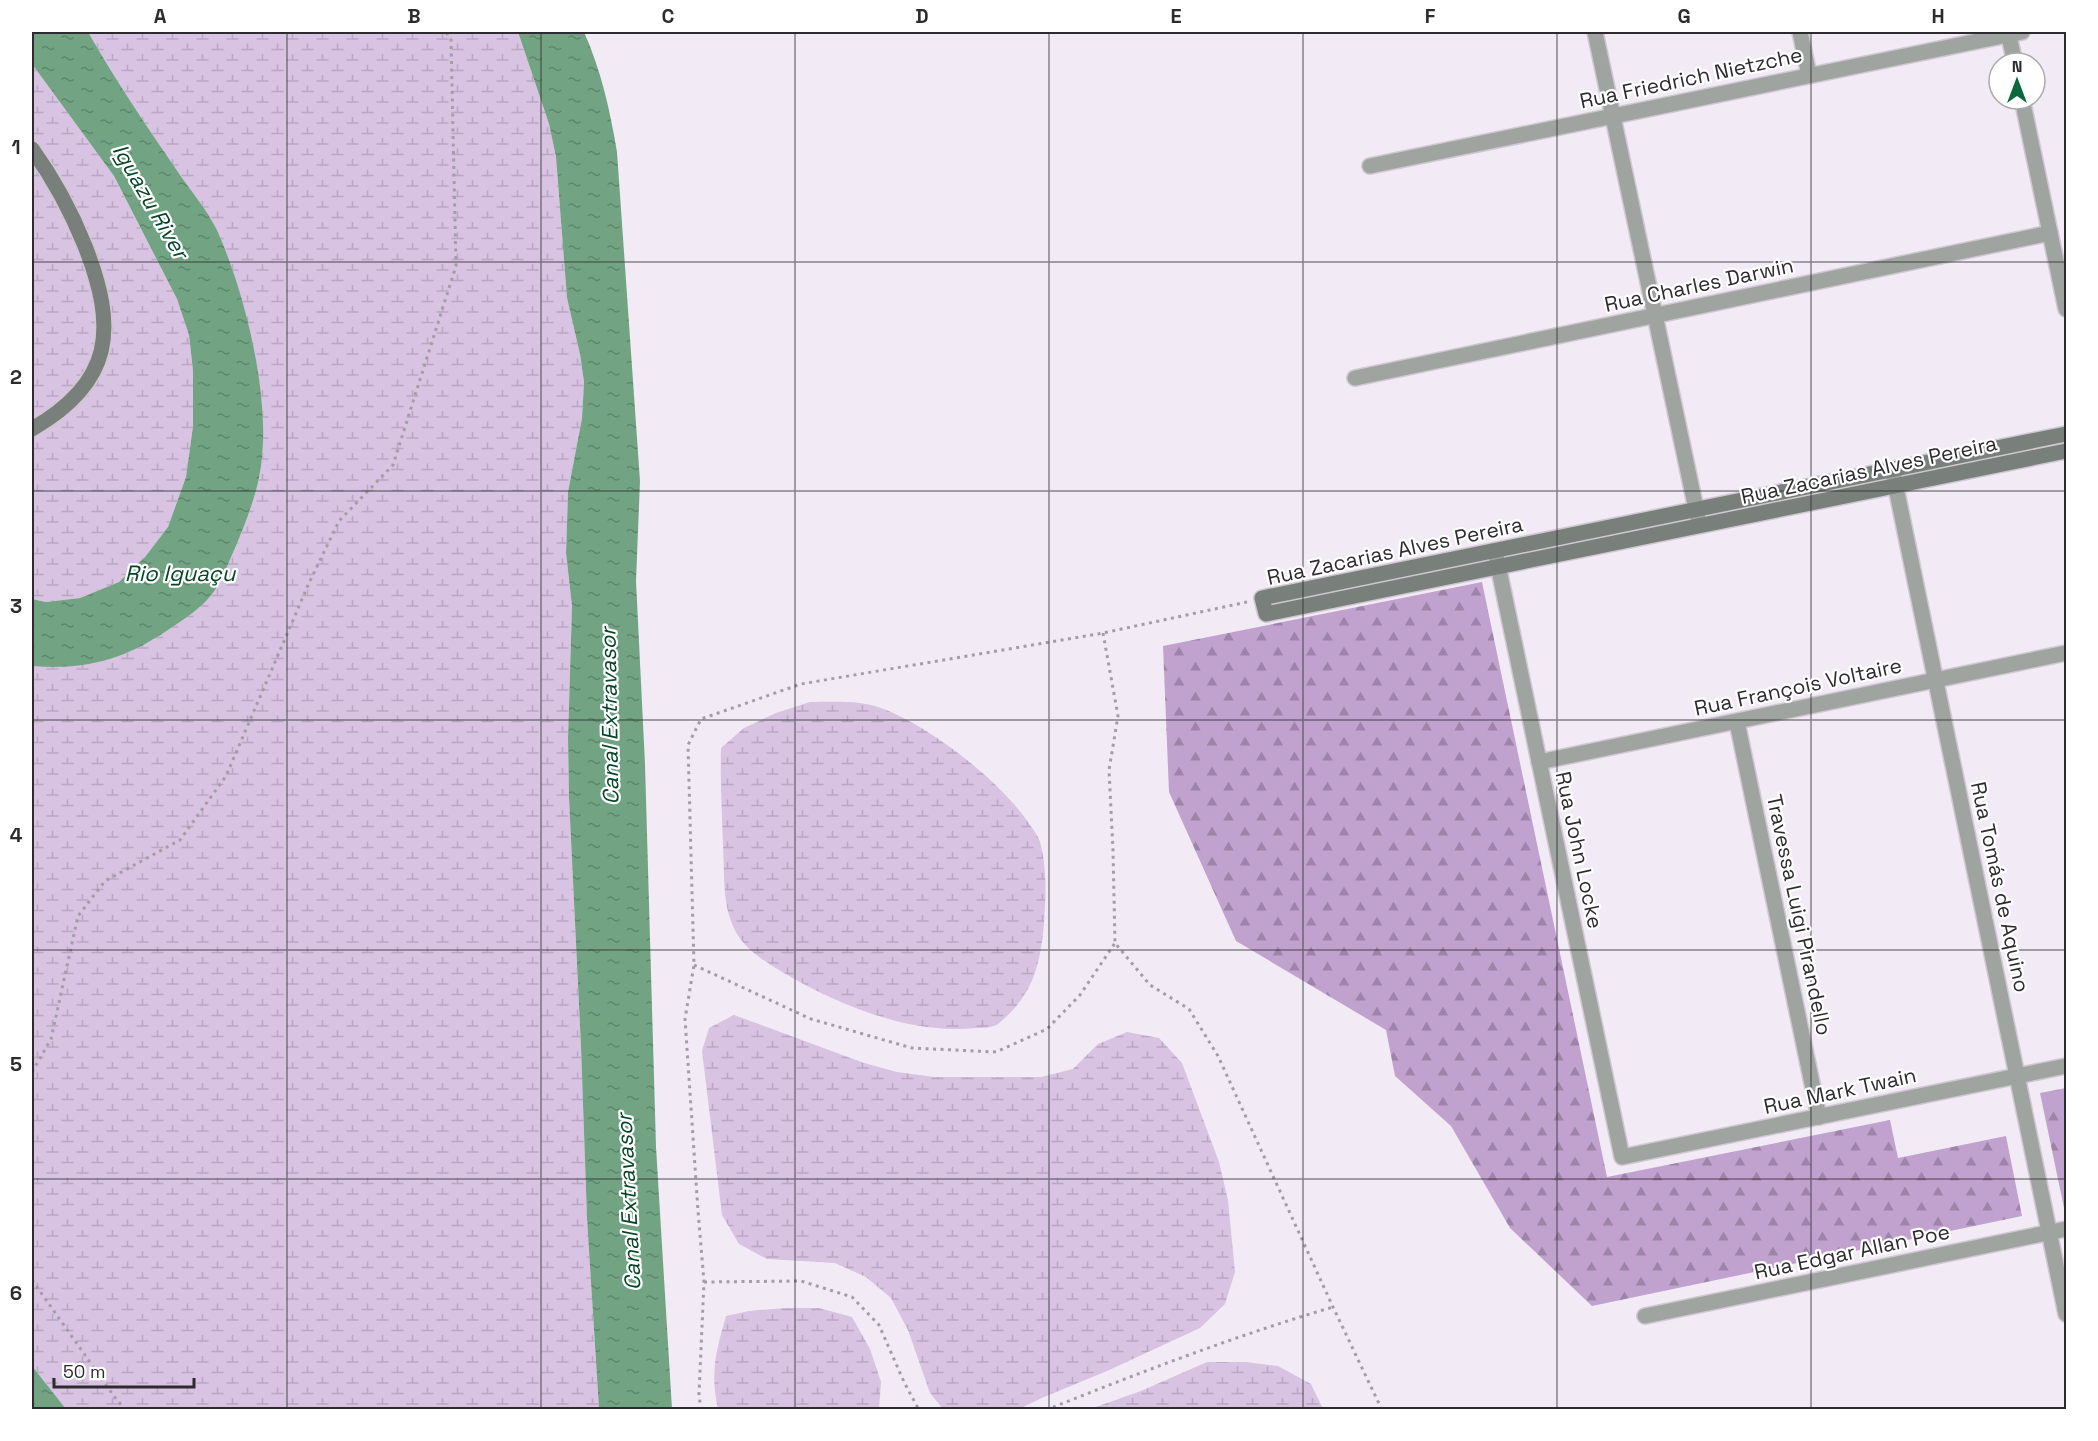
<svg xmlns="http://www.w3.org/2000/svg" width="2098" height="1441" font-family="'Space Grotesk',sans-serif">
<defs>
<pattern id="forest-firs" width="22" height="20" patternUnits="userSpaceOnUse" patternTransform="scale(1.5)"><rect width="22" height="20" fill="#c1a2cf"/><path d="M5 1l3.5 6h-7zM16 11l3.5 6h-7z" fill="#9d84a8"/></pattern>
<pattern id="wetland-marsh" width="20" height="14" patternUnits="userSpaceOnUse" patternTransform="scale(1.5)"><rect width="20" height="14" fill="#d8c3e2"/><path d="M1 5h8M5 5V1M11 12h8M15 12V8" fill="none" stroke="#baa8c2"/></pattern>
<pattern id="water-ripples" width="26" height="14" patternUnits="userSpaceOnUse" patternTransform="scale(1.5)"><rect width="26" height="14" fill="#72a483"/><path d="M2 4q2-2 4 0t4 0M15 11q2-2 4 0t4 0" fill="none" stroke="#5e866c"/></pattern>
</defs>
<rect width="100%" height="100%" fill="#f2ebf5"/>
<g fill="url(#forest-firs)">
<path d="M1482 582 1607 1177 1890 1120 1898 1158 2006 1136 2022 1216 1592 1306 1510 1228 1451 1126 1395 1076 1386 1030 1236 941 1169 792 1163 646Z"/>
<path d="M2066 1088V1207L2064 1208 2040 1093Z"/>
</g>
<g fill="url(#wetland-marsh)">
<path d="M88 32H518L549 124 556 157 567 298 580 354 584 382 582 418 568 492 566 553 572 606 568 738 569 798 581 1047 587 1219 599 1409H66L32 1366V666C83 669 121 661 165 632 180 622 196 612 208 599 221 585 228 563 236 546 245 524 254 502 259 478 274 407 245 295 217 230 207 209 189 189 176 169 145 124 115 79 88 32Z"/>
<path d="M32 64 114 176 177 299 189 335 193 371V426L186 477 168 527 145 557 119 582 80 598 46 602 32 599Z"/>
<path d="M810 702C832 702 860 700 881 708 930 726 1002 782 1030 825 1034 830 1038 836 1040 842 1047 868 1046 896 1044 923 1040 967 1033 995 998 1024 992 1028 982 1028 975 1028 911 1035 838 1005 784 973 769 964 750 953 739 937 721 909 725 877 723 844 722 812 720 781 721 748L744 728 776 713Z"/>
<path d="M734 1015 864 1063 897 1072 934 1077H1041L1073 1069 1098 1044 1127 1032 1159 1038 1182 1063 1219 1162 1228 1200 1235 1272 1225 1304 1200 1328 1107 1371 1044 1397 1019 1409H943L930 1393 908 1330 891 1298 866 1277 835 1263 767 1259 739 1244 722 1215 702 1051 709 1028Z"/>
<path d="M784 1308H819L852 1317 870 1349 881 1382 879 1409H718C710 1372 716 1351 726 1316L749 1311Z"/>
<path d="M1207 1362H1244L1278 1366 1311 1384 1323 1409H1090L1141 1391Z"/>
</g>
<g fill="url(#water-ripples)">
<path d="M32 32H88C115 79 145 124 176 169 189 189 207 209 217 230 246 295 274 407 259 478 254 502 245 524 236 546 228 563 221 585 208 599 196 612 180 622 165 632 121 661 83 670 32 666V599L46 602 80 598 119 582 145 557 168 527 186 477 193 426V371L189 335 177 299 114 176 32 64Z"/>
<path d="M518 32H584C601 70 610 110 617 152L640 481 636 581 645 764 656 1147 672 1409H599L587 1219 581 1047 569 798 568 738 572 606 566 553 568 492 582 418 584 382 580 354 567 298 556 157 549 124Z"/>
<path d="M32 1366 66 1409H32Z"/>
</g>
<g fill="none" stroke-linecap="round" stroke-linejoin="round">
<g stroke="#cfc8d1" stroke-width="18">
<g id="street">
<path d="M1595 32 1699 523"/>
<path d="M1800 32 1809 75"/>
<path d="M2008 32 2015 63"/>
<path d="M2022 99 2066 309"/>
<path d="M1370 166 2022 32"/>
<path d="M1355 378 2050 233"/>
<path d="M1893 473 2066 1314"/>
<path d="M1495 551 1622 1157 2066 1066"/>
<path d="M1737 722 1819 1117"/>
<path d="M1539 762 2066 653"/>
<path d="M1645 1316 2066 1229"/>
</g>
</g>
<g stroke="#cfc8d1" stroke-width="18">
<g id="secondary">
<path d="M32 149C53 178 71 211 85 246 117 328 114 382 32 429"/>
<path d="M2066 434 1262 598 1266 614 2066 451"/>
</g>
</g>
<g stroke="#a39ea6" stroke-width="3" stroke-dasharray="3 4.5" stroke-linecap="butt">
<path d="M1103 633 1118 716 1109 770 1113 850 1115 943 1150 985 1189 1009 1218 1056 1333 1307 1382 1410"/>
<path d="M694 965 811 1019 912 1048 996 1052 1047 1029 1080 995 1115 943"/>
<path d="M32 1072 51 1039 78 916 105 881 180 840 226 776 309 583 339 521 393 465 456 266 451 40 446 32"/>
<path d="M32 1280 116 1399 126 1410"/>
<path d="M704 1282 801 1281 852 1297 879 1325 904 1382 919 1410"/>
<path d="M701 1410 699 1394 704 1282 698 1211 685 1019 694 965 688 745 701 719 801 684 1103 633 1247 602"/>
<path d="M1046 1410C1141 1372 1235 1336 1333 1307"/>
</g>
<use href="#street" stroke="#9fa4a1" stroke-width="15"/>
<use href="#secondary" stroke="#79807b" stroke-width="15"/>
</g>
<path fill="none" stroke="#2d2b2f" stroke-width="1.5" stroke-opacity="0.55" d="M287 32V1410M541 32V1410M795 32V1410M1049 32V1410M1303 32V1410M1557 32V1410M1811 32V1410M32 262H2066M32 491H2066M32 720H2066M32 950H2066M32 1179H2066"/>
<g text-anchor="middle" stroke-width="4.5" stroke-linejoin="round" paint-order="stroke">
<g font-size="21" fill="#2d2b2f" stroke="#fff">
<text transform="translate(1691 78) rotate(-12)" y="7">Rua Friedrich Nietzche</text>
<text transform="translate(1699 285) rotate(-12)" y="7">Rua Charles Darwin</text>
<text transform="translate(1869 470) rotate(-12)" y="7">Rua Zacarias Alves Pereira</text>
<text transform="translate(1395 551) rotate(-12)" y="7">Rua Zacarias Alves Pereira</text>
<text transform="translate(1798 687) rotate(-12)" y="7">Rua François Voltaire</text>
<text transform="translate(1579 850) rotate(78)" y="7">Rua John Locke</text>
<text transform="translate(2000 887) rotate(78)" y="7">Rua Tomás de Aquino</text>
<text transform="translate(1799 915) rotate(78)" y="7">Travessa Luigi Pirandello</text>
<text transform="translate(1840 1091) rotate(-12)" y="7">Rua Mark Twain</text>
<text transform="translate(1852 1252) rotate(-12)" y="7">Rua Edgar Allan Poe</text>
</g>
<g font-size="22" font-style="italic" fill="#054525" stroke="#fff">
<text transform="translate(151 201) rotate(60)" y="8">Iguazu River</text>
<text x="180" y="581">Rio Iguaçu</text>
<text transform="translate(609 716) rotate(-91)" y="8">Canal Extravasor</text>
<text transform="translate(628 1202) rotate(-93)" y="8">Canal Extravasor</text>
</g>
</g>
<rect width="2098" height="1441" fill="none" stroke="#ffffff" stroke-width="66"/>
<g transform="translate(2017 81)"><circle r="28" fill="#ffffff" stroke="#abaaac" stroke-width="1.5"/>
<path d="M0-4.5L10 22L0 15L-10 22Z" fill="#0b683b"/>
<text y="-9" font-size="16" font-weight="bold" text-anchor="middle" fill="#2d2b2f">N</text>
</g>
<path d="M54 1378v9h140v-9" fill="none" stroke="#2d2b2f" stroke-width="3"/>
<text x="63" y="1378" font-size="18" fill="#2d2b2f" stroke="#ffffff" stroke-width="4.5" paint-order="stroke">50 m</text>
<rect x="33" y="33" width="2032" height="1375" fill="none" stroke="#2d2b2f" stroke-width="2"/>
<g font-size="20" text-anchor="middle" font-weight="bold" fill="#2d2b2f">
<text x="160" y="23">A</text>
<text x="414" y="23">B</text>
<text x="668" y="23">C</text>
<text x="922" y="23">D</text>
<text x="1176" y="23">E</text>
<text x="1430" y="23">F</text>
<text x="1684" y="23">G</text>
<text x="1938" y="23">H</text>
<text x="16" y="154">1</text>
<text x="16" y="384">2</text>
<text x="16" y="613">3</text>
<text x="16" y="842">4</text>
<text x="16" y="1071">5</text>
<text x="16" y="1300">6</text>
</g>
</svg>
